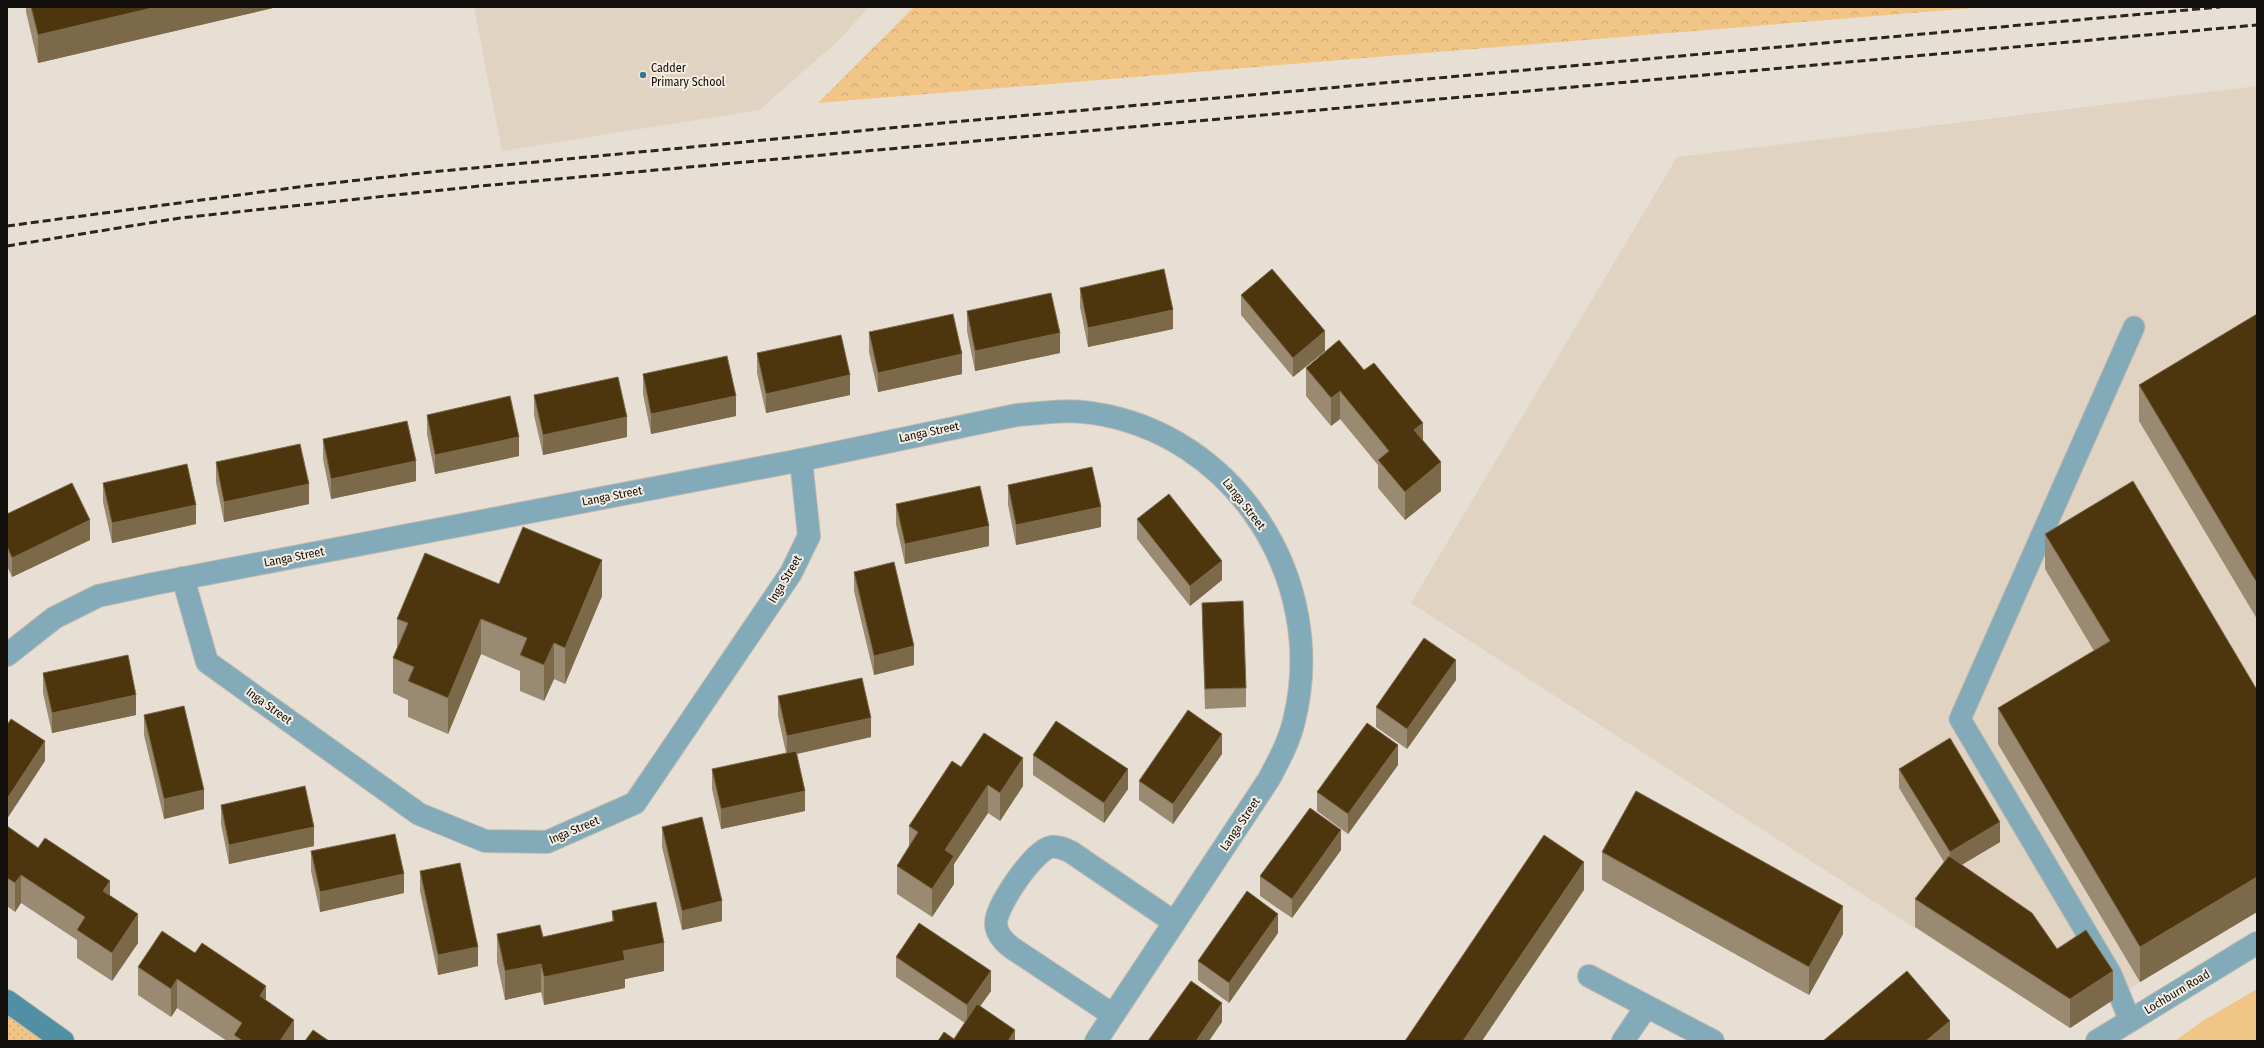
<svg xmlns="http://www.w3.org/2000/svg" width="2264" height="1048" font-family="'Fira Sans Condensed',sans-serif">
<defs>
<pattern id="forest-crowns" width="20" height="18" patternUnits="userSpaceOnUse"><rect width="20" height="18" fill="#f0c585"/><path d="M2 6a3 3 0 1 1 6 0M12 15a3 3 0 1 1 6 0" fill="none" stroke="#cda872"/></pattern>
<pattern id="park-dots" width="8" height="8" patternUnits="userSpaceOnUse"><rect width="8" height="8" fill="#f0c585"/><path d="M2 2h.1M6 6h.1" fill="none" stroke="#cda872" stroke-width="1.8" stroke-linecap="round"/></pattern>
</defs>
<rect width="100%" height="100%" fill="#e7dfd4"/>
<g fill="#e0d3c1">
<path d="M474 7H869L838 41 759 110 502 151Z"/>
<path d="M2257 86V912L2140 982 2070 1028 1411 603 1677 157Z"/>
</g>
<path fill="#f0c585" d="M2257 989V1041H2175L2201 1022Z"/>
<path fill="url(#forest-crowns)" d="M914 7H1986L818 103Z"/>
<path fill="url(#park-dots)" d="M7 1009 53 1041H7Z"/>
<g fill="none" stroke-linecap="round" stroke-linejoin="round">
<g stroke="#c1bab0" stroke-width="23">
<path id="lane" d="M2130 1021 2111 974 1960 719 2134 327"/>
</g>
<g stroke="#c1bab0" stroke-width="24">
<g id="street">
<path d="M183 578 207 662 419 814 485 841 547 842 635 803 791 573 809 536 801 460"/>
<path d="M7 655 54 618 98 596 153 584 801 460 1017 415C1041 413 1068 409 1092 413 1236 434 1329 581 1294 721 1289 742 1279 760 1269 779L1096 1041"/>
<path d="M1589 976 1713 1041"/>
<path d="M1113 1015 1012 948C1004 942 996 934 996 923 996 906 1034 850 1051 847 1058 846 1065 849 1071 852L1174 922"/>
<path d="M1623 1041 1646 1007"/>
<path d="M2097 1041 2257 943"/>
</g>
</g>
<g stroke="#c1bab0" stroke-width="24">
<path id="secondary" d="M7 1001 63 1041"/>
</g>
<use href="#lane" stroke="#82aab9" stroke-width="21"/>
<use href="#street" stroke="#82aab9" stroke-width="22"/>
<use href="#secondary" stroke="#508fa4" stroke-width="22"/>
<g stroke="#282521" stroke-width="3" stroke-dasharray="8 4" stroke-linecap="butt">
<path d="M7 226 306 186 421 173 931 124 2220 7"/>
<path d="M7 246 180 218 480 186 2257 25"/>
</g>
</g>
<g fill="#9a8a71">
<path d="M26 7H277L38 63 26 12Z"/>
<path d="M1080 288 1173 329 1088 347 1080 307Z"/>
<path d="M1241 295 1325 351 1293 377 1241 315Z"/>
<path d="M967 311 1060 353 975 371 967 331Z"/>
<path d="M2257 314V619L2139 421V385Z"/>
<path d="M869 332 962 374 878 392 869 352Z"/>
<path d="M757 353 850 395 766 413 757 373Z"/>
<path d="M1306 368 1423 441 1441 491 1405 520 1378 488V465L1340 419 1331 426 1306 396Z"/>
<path d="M643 374 736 416 651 434 643 394Z"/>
<path d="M534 395 627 437 543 455 534 415Z"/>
<path d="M427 415 519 456 435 474 427 434Z"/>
<path d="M323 439 416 481 331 499 323 459Z"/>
<path d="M216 462 309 504 224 522 216 482Z"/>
<path d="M103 483 196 524 112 543 103 502Z"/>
<path d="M1008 485 1101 527 1016 545 1008 505Z"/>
<path d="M896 504 989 546 905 564 896 524Z"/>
<path d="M7 514 90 540 12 577 7 566Z"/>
<path d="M1137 519 1222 580 1190 606 1137 539Z"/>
<path d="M2045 534 2257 690V912L2140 982 1998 744V708L2094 651 2045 569Z"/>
<path d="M854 572 914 665 874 675 854 591Z"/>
<path d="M499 584 602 596 565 684 554 679 544 701 520 691V671L481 654 448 734 408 717V700L393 693V658L397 648V619Z"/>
<path d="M1202 603 1246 688V707L1205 709 1202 623Z"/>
<path d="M43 673 136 715 52 733 43 693Z"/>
<path d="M1456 680 1407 749 1376 727V707Z"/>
<path d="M778 696 871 737 797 754 805 811 721 829 712 789V769L786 753 778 716Z"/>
<path d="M144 715 204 809 164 819 144 735Z"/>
<path d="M1222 754 1173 824 1139 800V781Z"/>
<path d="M1033 755 1128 789 1104 823 1033 775Z"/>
<path d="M1398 765 1348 834 1317 811V792Z"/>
<path d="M961 767 1023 786 1000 821 988 813 954 864V884L932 917 897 894V866L909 848V826Z"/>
<path d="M1899 769 2000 842 1961 865 2113 1000 2070 1028 1915 927V899L1944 862 1899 788Z"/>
<path d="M221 805 314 846 229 864 221 824Z"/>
<path d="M7 826 110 896 138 943 112 981 77 958V940L21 903 15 912 7 906Z"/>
<path d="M662 827 722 921 682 930 662 847Z"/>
<path d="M1341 850 1292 918 1260 896V876Z"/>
<path d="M311 851 404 893 320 912 311 871Z"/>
<path d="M1602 852 1843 934 1809 995 1602 880Z"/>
<path d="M420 871 478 966 438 975 420 891Z"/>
<path d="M612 911 664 971 625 979V988L544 1005 541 992 505 1000 497 962V934L543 937 612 922Z"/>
<path d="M1278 933 1229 1003 1198 980V961Z"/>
<path d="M896 957 991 991 980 1006 1015 1041 954 1039 965 1023 896 977Z"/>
<path d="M138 967 266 1001 294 1041H227L177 1008 171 1017 138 995Z"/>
</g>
<g fill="#7b6949">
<path d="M156 7H277L38 63V35Z"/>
<path d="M1173 310V329L1088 347V328Z"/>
<path d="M1325 331V351L1293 377V358Z"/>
<path d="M1060 333V353L975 371V351Z"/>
<path d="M962 354V374L878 392V373Z"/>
<path d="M850 375V395L766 413V394Z"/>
<path d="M1340 391V419L1331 426V398Z"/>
<path d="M736 396V416L651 434V414Z"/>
<path d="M627 417V437L543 455V435Z"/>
<path d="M1423 423V451L1414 430Z"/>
<path d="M519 437V456L435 474V455Z"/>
<path d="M416 461V481L331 499V479Z"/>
<path d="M1441 462V491L1405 520V492Z"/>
<path d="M309 484V504L224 522V502Z"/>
<path d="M196 505V524L112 543V523Z"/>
<path d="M1101 507V527L1016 545V525Z"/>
<path d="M90 520V540L12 577V558Z"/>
<path d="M989 526V546L905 564V544Z"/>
<path d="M602 560V596L565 684V648Z"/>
<path d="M1222 561V580L1190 606V586Z"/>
<path d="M481 619V654L448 734V698Z"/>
<path d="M554 643V679L544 701V665Z"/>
<path d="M914 646V665L874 675V656Z"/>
<path d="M1456 660V680L1407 749V729Z"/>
<path d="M136 695V715L52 733V713Z"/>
<path d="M871 718V737L787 756V736Z"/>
<path d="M1222 734V754L1173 824V804Z"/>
<path d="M45 741V761L7 819V799Z"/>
<path d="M1398 745V765L1348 834V814Z"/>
<path d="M1023 758V786L1000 821V793Z"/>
<path d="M1128 769V789L1104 823V803Z"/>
<path d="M988 785V813L954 864V884L932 917V889L945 850Z"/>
<path d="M204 790V809L164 819V799Z"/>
<path d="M805 791V811L721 829V809Z"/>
<path d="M2000 822V842L1950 872V852Z"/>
<path d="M314 827V846L229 864V845Z"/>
<path d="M1341 830V850L1292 918V899Z"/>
<path d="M1584 862V890L1482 1041H1463Z"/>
<path d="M404 874V893L320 912V892Z"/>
<path d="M21 875V903L15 912V883Z"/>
<path d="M2257 877V912L2140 982V947Z"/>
<path d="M110 881V909L103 891Z"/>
<path d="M722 901V921L682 930V911Z"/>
<path d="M1843 906V934L1809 995V967Z"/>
<path d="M138 914V943L112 981V953Z"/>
<path d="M1278 914V933L1229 1003V983Z"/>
<path d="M664 943V971L625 979V988L544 1005V977L623 951Z"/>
<path d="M478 947V966L438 975V955Z"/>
<path d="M541 964V992L505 1000V971Z"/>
<path d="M991 971V991L967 1025V1005Z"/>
<path d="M2113 971V1000L2070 1028V999Z"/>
<path d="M177 979V1008L171 1017V989Z"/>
<path d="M266 986V1015L260 996Z"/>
<path d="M1222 1003V1022L1209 1041H1196Z"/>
<path d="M294 1020V1041H280Z"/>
<path d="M1950 1021V1041H1926Z"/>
<path d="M1015 1030V1041H1008Z"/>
</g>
<g fill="#4d360e" stroke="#7b6949">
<path d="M31 7H156L38 35Z"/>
<path d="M1164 269 1173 310 1088 328 1080 288Z"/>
<path d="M1272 269 1325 331 1293 358 1241 295Z"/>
<path d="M1051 293 1060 333 975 351 967 311Z"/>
<path d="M953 314 962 354 878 373 869 332Z"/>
<path d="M2257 314V583L2139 385Z"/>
<path d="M841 335 850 375 766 394 757 353Z"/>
<path d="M1339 340 1364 370 1374 363 1423 423 1414 430 1441 462 1405 492 1378 460 1389 451 1340 391 1331 398 1306 368Z"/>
<path d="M727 356 736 396 651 414 643 374Z"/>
<path d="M618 377 627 417 543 435 534 395Z"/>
<path d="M510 396 519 437 435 455 427 415Z"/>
<path d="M407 421 416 461 331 479 323 439Z"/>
<path d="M300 444 309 484 224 502 216 462Z"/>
<path d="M187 464 196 505 112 523 103 483Z"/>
<path d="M1092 467 1101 507 1016 525 1008 485Z"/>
<path d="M2133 481 2257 690V877L2140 947 1998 708 2110 641 2045 534Z"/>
<path d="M72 483 90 520 12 558 7 546V514Z"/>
<path d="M980 486 989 526 905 544 896 504Z"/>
<path d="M1169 494 1222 561 1190 586 1137 519Z"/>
<path d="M523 527 602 560 565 648 554 643 544 665 520 655 527 638 481 619 448 698 408 681 414 667 393 658 408 623 397 619 425 553 499 584Z"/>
<path d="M894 562 914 646 874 656 854 572Z"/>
<path d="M1243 601 1246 688 1205 689 1202 603Z"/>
<path d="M1424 638 1456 660 1407 729 1376 707Z"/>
<path d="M128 655 136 695 52 713 43 673Z"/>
<path d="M862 678 871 718 787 736 778 696Z"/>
<path d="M184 706 204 790 164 799 144 715Z"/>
<path d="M1188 710 1222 734 1173 804 1139 781Z"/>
<path d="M11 719 45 741 7 799V725Z"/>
<path d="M1056 721 1128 769 1104 803 1033 755Z"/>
<path d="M1367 723 1398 745 1348 814 1317 792Z"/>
<path d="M984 733 1023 758 1000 793 988 785 945 850 954 856 932 889 897 866 918 832 909 826 952 761 961 767Z"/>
<path d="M1950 738 2000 822 1950 852 1899 769Z"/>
<path d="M796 751 805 791 721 809 712 769Z"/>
<path d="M305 786 314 827 229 845 221 805Z"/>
<path d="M1636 791 1843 906 1809 967 1602 852Z"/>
<path d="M1310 808 1341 830 1292 899 1260 876Z"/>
<path d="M702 817 722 901 682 911 662 827Z"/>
<path d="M7 826 38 848 45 838 110 881 103 891 138 914 112 953 77 930 85 917 21 875 15 883 7 878Z"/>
<path d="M395 834 404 874 320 892 311 851Z"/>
<path d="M1544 835 1584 862 1463 1041H1405Z"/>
<path d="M1949 856 2032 913 2057 949 2086 930 2113 971 2070 999 1915 899Z"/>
<path d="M460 863 478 947 438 955 420 871Z"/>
<path d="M1247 891 1278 914 1229 983 1198 961Z"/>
<path d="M656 902 664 943 623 951 625 960 544 977 541 964 505 971 497 934 540 925 543 937 614 921 612 911Z"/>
<path d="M919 923 991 971 967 1005 896 957Z"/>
<path d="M162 931 195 953 202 943 266 986 260 996 294 1020 280 1041H243L234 1035 242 1023 177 979 171 989 138 967Z"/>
<path d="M1907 971 1950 1021 1926 1041H1823Z"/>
<path d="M1191 981 1222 1003 1196 1041H1148Z"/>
<path d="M977 1004 1015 1030 1008 1041H938L944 1032 954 1039Z"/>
<path d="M313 1030 329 1041H305Z"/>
</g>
<circle fill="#38778c" stroke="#f5ede1" stroke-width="1.5" cx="643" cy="75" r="4"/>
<g text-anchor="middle" stroke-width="4" stroke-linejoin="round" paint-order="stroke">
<g font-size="12" fill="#120f0c" stroke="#f5ede1" text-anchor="start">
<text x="651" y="72">Cadder<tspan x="651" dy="14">Primary School</tspan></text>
</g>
<g font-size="12" fill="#120f0c" stroke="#f5ede1">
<text transform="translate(929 432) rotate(-12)" y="4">Langa Street</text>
<text transform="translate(612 496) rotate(-11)" y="4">Langa Street</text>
<text transform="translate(1244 504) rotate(52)" y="4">Langa Street</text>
<text transform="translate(294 557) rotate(-11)" y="4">Langa Street</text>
<text transform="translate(785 579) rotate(-59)" y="4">Inga Street</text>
<text transform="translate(269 706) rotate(36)" y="4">Inga Street</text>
<text transform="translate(1240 824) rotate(-56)" y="4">Langa Street</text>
<text transform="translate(574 830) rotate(-23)" y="4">Inga Street</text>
<text transform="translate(2177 992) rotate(-31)" y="4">Lochburn Road</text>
</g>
</g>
<rect width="2264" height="1048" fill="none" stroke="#120f0c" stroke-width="16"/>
</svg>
